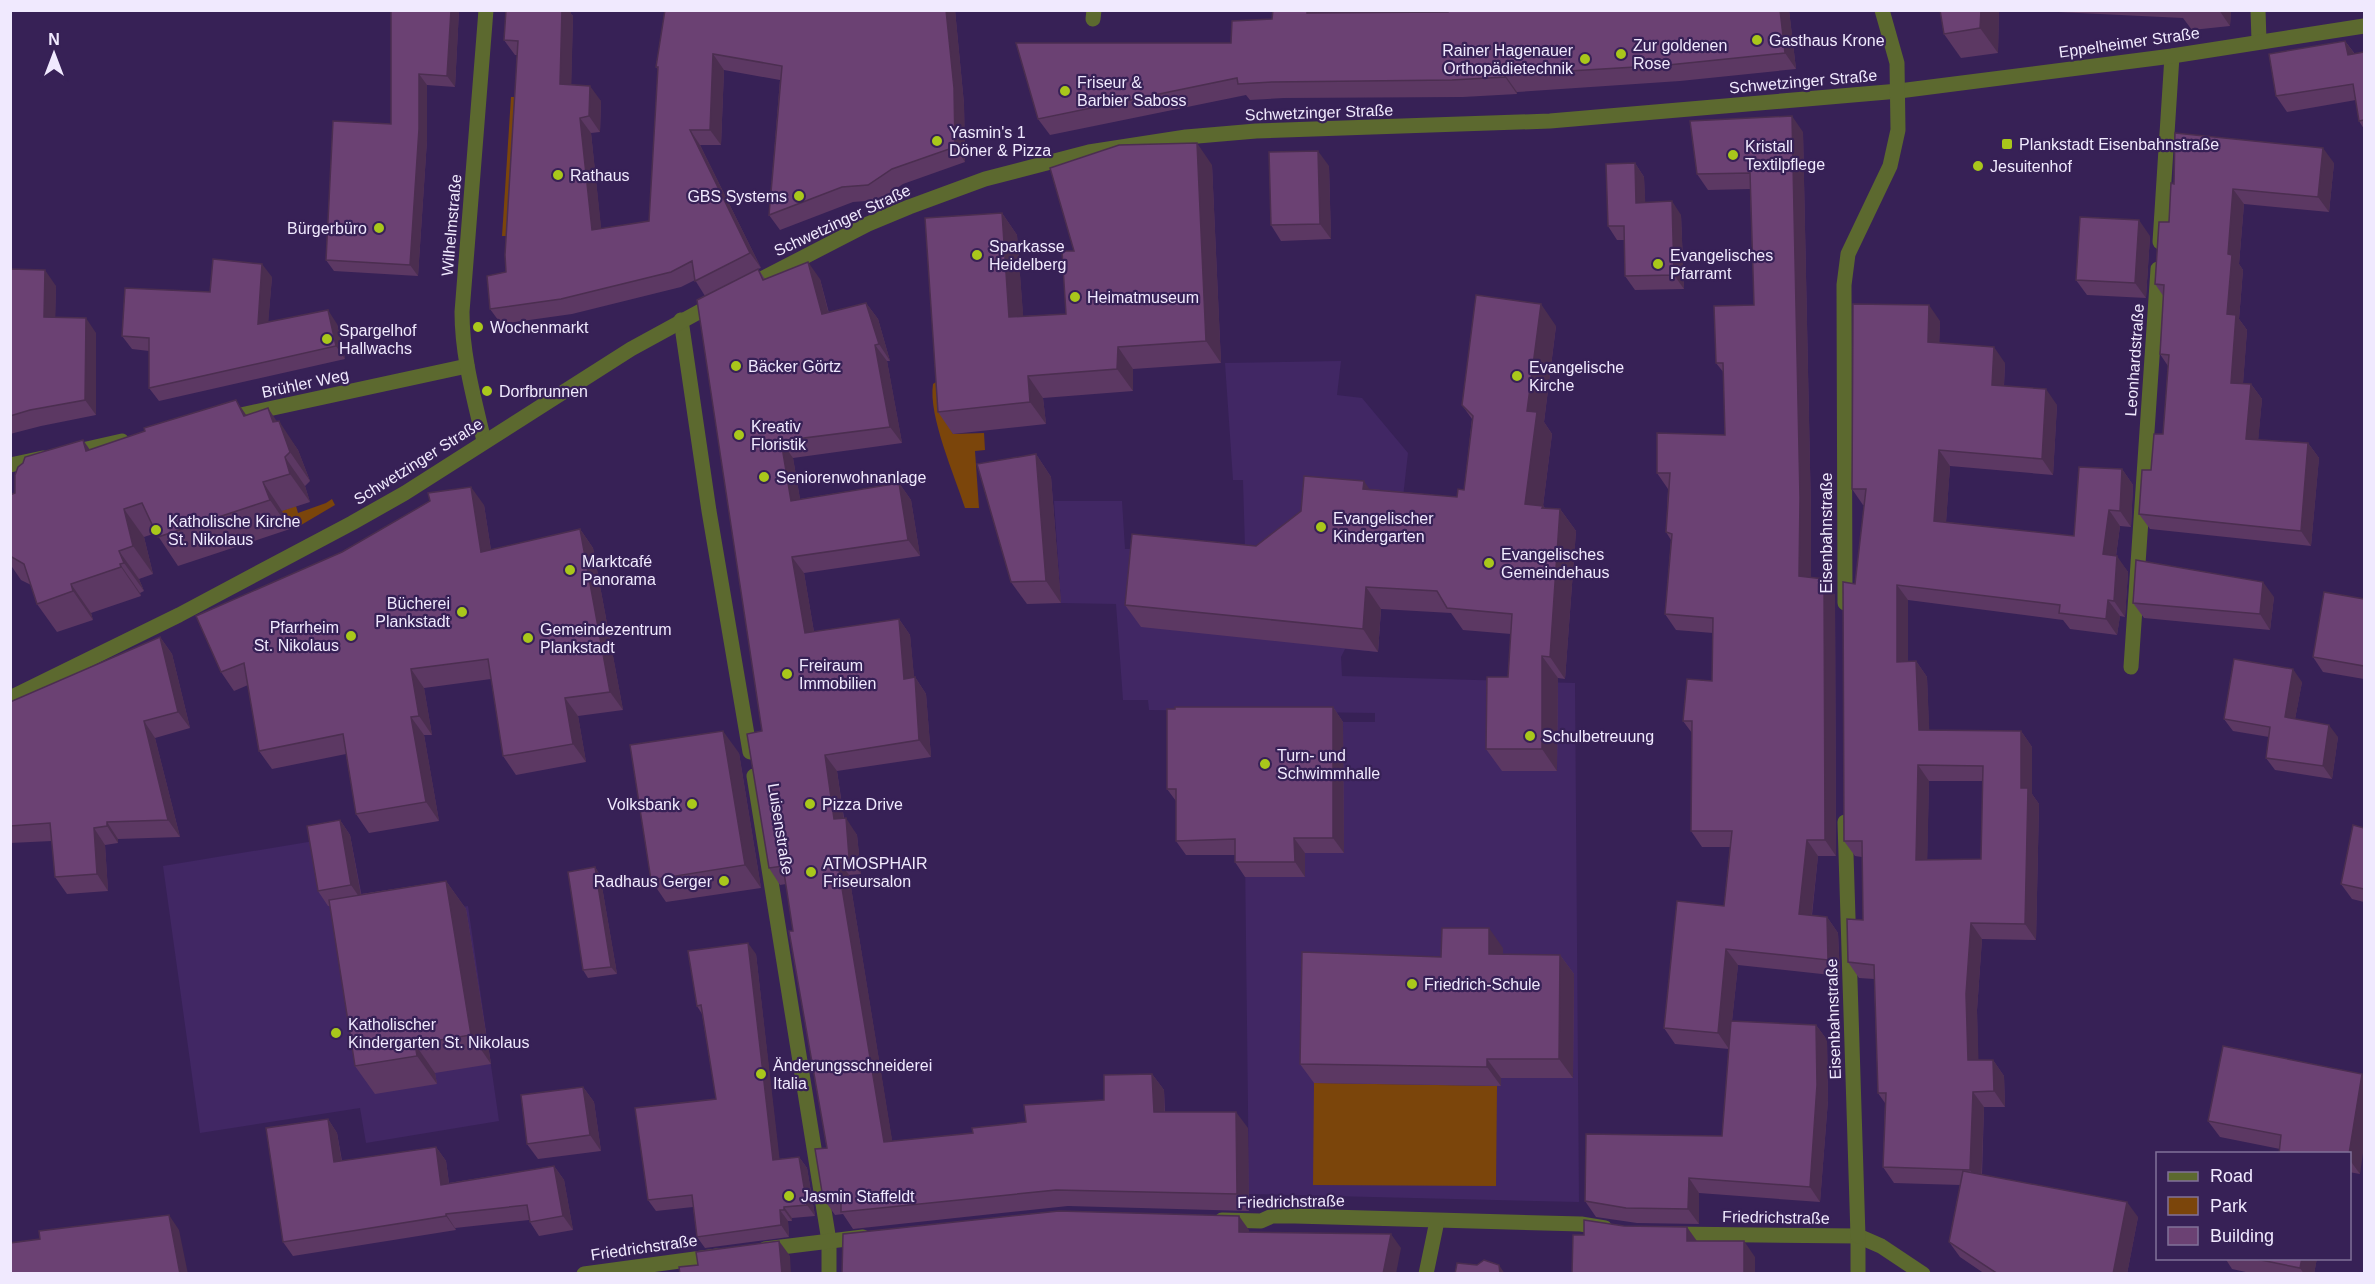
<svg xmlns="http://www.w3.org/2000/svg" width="2375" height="1284" font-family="Arial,sans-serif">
<rect width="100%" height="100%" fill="#372156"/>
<g fill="#412764">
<path d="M1341 361 1337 395 1362 398 1408 453 1402 506 1384 571 1378 652 1345 649 1341 657 1342 676 1575 683 1579 1202 1249 1194 1245 855H1186L1185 722H1375V713L1149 710 1148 700H1123L1116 604 1061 603 1054 501H1122L1125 549 1245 548 1243 480H1233L1225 363Z"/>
<path d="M350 835 367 922 468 906 499 1121 366 1143 360 1108 200 1133 163 866Z"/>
</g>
<g fill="#7b450b">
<path d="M511 97H526L517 236H502Z"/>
<path d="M939 380 953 434 984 433 985 450 975 451 979 508H965C955 476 928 416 933 384Z"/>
<path d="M332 499 335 505 296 528H290L281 511 296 506 298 513 326 503Z"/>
<path d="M1314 1083 1497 1086 1496 1186 1313 1185Z"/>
</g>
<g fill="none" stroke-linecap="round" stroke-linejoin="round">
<g stroke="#5c692f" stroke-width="15">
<path d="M2258 10 2259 41"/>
<path d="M1093 19 1094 10"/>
<path d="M2160 242 2172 56"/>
<path d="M681 320 709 511 750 752"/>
<path d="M227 418 467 366"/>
<path d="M484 441C474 398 462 356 462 312L486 10"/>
<path d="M69 453 122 441"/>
<path d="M10 465 43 458"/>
<path d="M2131 667 2158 269"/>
<path d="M754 776 829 1241V1274"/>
<path d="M1222 1220 1261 1221 1272 1216H1295L1581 1224 1605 1228"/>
<path d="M1673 1234 1858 1236 1881 1246 1923 1274"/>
<path d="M1858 1236V1274"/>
<path d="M765 1249 863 1237"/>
<path d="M584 1274 717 1256"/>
<path d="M1426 1274 1437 1221"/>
</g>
<g stroke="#5c692f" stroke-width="15">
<path d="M746 287 868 224 909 207 985 179 1089 152 1186 137 1256 131 1550 121 1899 91 2172 56 2364 26"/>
<path d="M1845 603 1844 285 1848 254 1890 166 1898 130 1897 63 1882 10"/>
<path d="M10 698 179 615 352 523 405 493 631 349 717 302"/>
<path d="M1845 822 1858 1236"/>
</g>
</g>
<g fill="#5c3863" fill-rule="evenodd">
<path d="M459 10 455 87 427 85V140L418 276 334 271 326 260 391 124V20Z"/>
<path d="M571 10V14L573 16 571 85 601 101 600 132 591 133 601 229 649 221 658 70 656 67 665 10H955L964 104 965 162 903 184 879 200 853 202 780 230 769 215 780 80 724 70 721 145H700L761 268 758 269 765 279H820L829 313 866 303 878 319 890 361H887L902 443 793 458 800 499 899 483 911 500 920 556 804 573 814 632 899 619 910 635 914 678 915 677 926 694 931 757 837 771 844 818 857 835 861 874 849 875 892 1141 973 1133 1026 1122 1104 1100 1152 1074 1164 1090 1165 1112 1248 1128 1249 1211 1068 1206 853 1229 843 1214 835 1215 823 1198 827 1148 786 884 780 885 769 868 762 731 705 296 695 280 681 287 572 314 501 324 490 309 506 272 517 55H515L504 40Z"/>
<path d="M1273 10H1320V13L1448 12V10H1789L1796 69 1680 81 1517 92V94L1463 97 1284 98 1250 100 1246 95 1050 135 1038 119 1231 43 1272 19Z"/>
<path d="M1999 10 1998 53 1961 58 1944 34Z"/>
<path d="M2018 10H2231L2230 26 2192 30 2183 18Z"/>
<path d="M2345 41 2355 54 2364 52V129L2359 121 2356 100 2287 112 2276 96Z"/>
<path d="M1803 132 1811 514V577L1835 595 1836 856H1818L1812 915 1827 917 1838 933 1840 976 1738 965 1732 1021 1816 1025 1827 1040 1828 1100 1820 1202 1699 1193V1224L1637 1223 1596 1217 1585 1201 1722 1136 1729 1049 1675 1044 1664 1028 1724 906 1730 847H1702L1691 831 1692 733 1683 721 1712 681 1713 633 1676 630 1665 614 1671 540 1666 532 1668 489 1657 473 1725 435 1724 373 1716 363 1754 305 1750 189 1708 190 1697 174Z"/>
<path d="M1635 163 1644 177 1645 202 1681 215 1684 289 1635 290 1625 276 1624 240H1617L1608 226Z"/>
<path d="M2334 163 2329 212 2244 204 2239 264 2243 270 2239 319 2247 330 2243 383 2251 384 2262 399 2258 440 2308 443 2319 458 2311 546 2150 529 2139 514 2151 470 2163 434 2168 366 2160 354 2164 297 2155 284 2169 222 2171 183Z"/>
<path d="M1212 165 1221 363 1133 369V391L1043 398 1046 424 953 434 938 412 1002 213 1017 235 1023 316 1066 314 1074 251Z"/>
<path d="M1329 166 1331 239 1281 241 1271 225Z"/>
<path d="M2150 236 2146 298 2087 295 2076 280Z"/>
<path d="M10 269 56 286 55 317 96 333V415L41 426 10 434Z"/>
<path d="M272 277 268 322 337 324 345 359 159 401 149 388V351L132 349 122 336 210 292Z"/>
<path d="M1940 321 1939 343 2005 363 2004 386 2057 405 2053 475 1950 466 1946 522 2074 536 2122 469 2133 485 2131 527 2120 526 2116 556 2128 572 2125 617 2120 616 2117 635 2070 629 2063 620 1908 600V662L1916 661 1927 677 1929 730 2021 731 2032 747V794L2039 804 2036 940 1982 939 1977 1010 1978 1060H1993L2004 1076 2005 1107H1984L1982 1175 2138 1217 2127 1274H1985L1960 1257 1949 1242 1960 1185 1894 1183 1883 1167 1885 1103 1878 1093 1874 979 1859 978 1848 962 1863 920 1862 857 1855 856 1844 841 1864 505H1863L1852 489ZM1929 781H1983L1981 859 1927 860Z"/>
<path d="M1556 326 1544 422 1552 434 1543 506 1545 508 1560 509 1576 531 1565 679 1558 678 1557 771H1502L1486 749 1508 677 1511 634 1463 630 1451 613 1381 609 1378 652 1141 627 1125 605 1256 546 1370 489 1457 497 1464 490 1472 419 1462 405Z"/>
<path d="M246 415 277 421 298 450 310 481 305 486 310 502 282 511 290 529 178 566 156 533 144 537 153 574 139 579 144 591 140 593 141 596 91 613 93 620 57 632 37 604 31 585 21 580 10 564V495L15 493 83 440 90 450Z"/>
<path d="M1036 454 1051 477 1061 603 1027 604 1011 582Z"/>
<path d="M484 505 491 550 580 529 593 548 623 710 578 716 586 762 516 775 503 756 491 679 424 688 432 735H424L439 821 369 833 356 814 346 754 272 769 259 751 248 685 234 691 221 672Z"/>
<path d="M2274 597 2270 630 2144 618 2133 603Z"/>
<path d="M2364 599V679L2323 672 2313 657Z"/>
<path d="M160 637 172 654 190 728 155 738 180 837 118 839V843L105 845 108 891 67 894 55 877 52 841 10 843V702Z"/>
<path d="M2302 682 2295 719 2338 737 2332 779 2275 770 2266 758 2269 737 2233 731 2224 719Z"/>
<path d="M1333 707 1343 722 1344 853H1305V877H1245L1235 862V855H1186L1176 841V801L1167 789Z"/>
<path d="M739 753 761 888 666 902 651 880Z"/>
<path d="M340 820 350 835 361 894 446 881 466 909 491 1064 435 1073 437 1084 375 1094 355 1066 330 906H328L318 891Z"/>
<path d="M2364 828V902L2352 899 2341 884Z"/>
<path d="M595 867 600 875 617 974 588 978 583 970Z"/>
<path d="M1503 948V954L1560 955 1574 974 1573 1078H1501V1086L1314 1083 1300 1064 1441 957Z"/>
<path d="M756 954 779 1159 799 1157 807 1168 815 1216 792 1218V1221H788L789 1237 705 1248 697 1237 693 1207 656 1211 648 1200 716 1099 702 1014 697 1006Z"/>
<path d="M2362 1074 2360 1174 2349 1172V1154H2279L2280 1149 2220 1137 2208 1121Z"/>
<path d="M583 1087 594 1102 601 1151 538 1159 527 1144Z"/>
<path d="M328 1119 337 1133 342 1161 436 1147 446 1161 449 1183 554 1166 564 1180 573 1230 539 1236 530 1222 529 1220 455 1228 456 1230 293 1256 283 1242Z"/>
<path d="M2225 1258H2317L2314 1274H2255L2232 1269Z"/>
</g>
<g fill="#4b2e50">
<path d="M451 10H459L455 87 447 76Z"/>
<path d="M562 10H571V14L573 16 571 100 560 84Z"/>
<path d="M946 10H955L964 104 965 162 955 147Z"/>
<path d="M1307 10H1320L1318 29 1307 13Z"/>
<path d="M1780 10H1789L1796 69 1785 53Z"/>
<path d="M1981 10H1999L1998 53 1980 28Z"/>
<path d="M2219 10H2231L2230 26Z"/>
<path d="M2345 41 2356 56 2348 55Z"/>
<path d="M713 54 724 70 721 145 710 130Z"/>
<path d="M419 74 427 85V140L418 276 410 265Z"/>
<path d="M1505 75 1517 92V94L1505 77Z"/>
<path d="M590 86 601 101 600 132 589 116Z"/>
<path d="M1792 116 1803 132 1811 514V592L1799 576Z"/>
<path d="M580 118 591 133 603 245 592 230Z"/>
<path d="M690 130 700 145 761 268 750 253Z"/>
<path d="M1197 143 1212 165 1221 363 1206 341Z"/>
<path d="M2323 148 2334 163 2329 212 2318 197Z"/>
<path d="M1318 151 1329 166 1331 239 1320 224Z"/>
<path d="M1635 163 1644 177 1646 216 1636 203Z"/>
<path d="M2233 189 2244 204 2239 264 2243 270 2239 319 2247 330 2242 398 2231 383 2227 314 2228 254Z"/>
<path d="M1672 201 1681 215 1684 289 1674 275Z"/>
<path d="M1002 213 1017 235 1025 339 1009 317Z"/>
<path d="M2139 220 2150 236 2146 298 2135 283Z"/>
<path d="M808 262 820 279 833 331 822 314Z"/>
<path d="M262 264 272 277 267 338 258 324Z"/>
<path d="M45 270 56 286 55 332 44 317Z"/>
<path d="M866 303 878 319 890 361 879 344Z"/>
<path d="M1541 304 1556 326 1544 422 1552 434 1543 506 1558 528 1525 504 1527 411Z"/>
<path d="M1929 305 1940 321 1939 358 1928 342Z"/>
<path d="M328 310 337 324 345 359 336 346Z"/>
<path d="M86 318 96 333V415L85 400Z"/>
<path d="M875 345 887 361 902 443 890 427Z"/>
<path d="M1118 347 1133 369V391L1117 369Z"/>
<path d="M1994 347 2005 363 2003 401 1992 385Z"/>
<path d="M1028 376 1043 398 1046 424 1030 402Z"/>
<path d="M2251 384 2262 399 2257 454 2246 439Z"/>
<path d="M2046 389 2057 405 2053 475 2042 459Z"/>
<path d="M236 400 255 428 244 416Z"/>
<path d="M268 408 280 426 279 421 298 450 310 481 290 452 273 422Z"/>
<path d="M83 440 103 469 86 451Z"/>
<path d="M781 441 793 458 803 517 791 501Z"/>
<path d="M2308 443 2319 458 2311 546 2301 531Z"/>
<path d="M1939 450 1950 466 1945 537 1934 521Z"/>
<path d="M1036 454 1051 477 1061 603 1046 581Z"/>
<path d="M285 457 305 486 310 502 290 474Z"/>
<path d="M2122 469 2133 485 2131 527 2120 511Z"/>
<path d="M1364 481 1379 503 1363 489Z"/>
<path d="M263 482 282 511 290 529 270 500Z"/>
<path d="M899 483 911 500 920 556 908 540Z"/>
<path d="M471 487 484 505 494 570 481 552Z"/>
<path d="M124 509 144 537 153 574 133 546Z"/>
<path d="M1560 509 1576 531 1565 679 1550 657Z"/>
<path d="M2109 510 2120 526 2114 570 2103 554Z"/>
<path d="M580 529 593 548 623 710 610 692Z"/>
<path d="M119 551 139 579 144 591 124 563Z"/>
<path d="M2117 556 2128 572 2125 617 2114 601Z"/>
<path d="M792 557 804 573 817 650 805 633Z"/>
<path d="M120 564 140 593 141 596 121 567Z"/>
<path d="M1824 579 1835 595 1836 856 1825 840Z"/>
<path d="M2263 582 2274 597 2270 630 2260 614Z"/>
<path d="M71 584 91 613 93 620 73 591Z"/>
<path d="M1897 585 1908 600V678L1897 662Z"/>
<path d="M1366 587 1381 609 1378 652 1363 629Z"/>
<path d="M2108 600 2120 616 2117 635 2106 619Z"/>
<path d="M899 619 910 635 916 696 904 679Z"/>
<path d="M160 637 172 654 190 728 178 712Z"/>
<path d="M1542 656 1558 678 1557 771 1542 749Z"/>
<path d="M1916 661 1927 677 1930 746 1919 730Z"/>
<path d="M411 669 424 688 432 735 419 716Z"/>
<path d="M2293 669 2302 682 2293 730 2285 717Z"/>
<path d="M915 677 926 694 931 757 919 740Z"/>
<path d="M565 698 578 716 586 762 573 744Z"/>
<path d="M1333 707 1343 722 1344 853 1333 838Z"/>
<path d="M411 717 424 735 439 821 426 802Z"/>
<path d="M144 721 155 738 180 837 168 820Z"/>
<path d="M2329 725 2338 737 2332 779 2323 766Z"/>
<path d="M723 731 739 753 761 888 745 865Z"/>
<path d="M2021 731 2032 747V794L2039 804 2036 940 2025 924 2021 788Z"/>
<path d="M825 755 837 771 846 836 834 819Z"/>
<path d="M1918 765 1929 781 1927 876 1916 860Z"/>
<path d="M846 818 857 835 861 874 849 857Z"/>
<path d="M340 820 350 835 362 901 351 885Z"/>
<path d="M107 822 118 839V843L107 826Z"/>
<path d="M94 828 105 845 108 891 97 874Z"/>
<path d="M1294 838 1305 853V877L1295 862Z"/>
<path d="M1807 840 1818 856 1810 930 1799 914Z"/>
<path d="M837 858 849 875 895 1158 884 1142Z"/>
<path d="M595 867 600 875 617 974 611 967Z"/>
<path d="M446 881 466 909 491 1064 471 1035Z"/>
<path d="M1827 917 1838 933 1840 976 1828 960Z"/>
<path d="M1971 923 1982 939 1977 1010 1979 1076 1968 1060 1966 994Z"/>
<path d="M1489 928 1503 948V973L1489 954Z"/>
<path d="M748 943 756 954 781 1171 773 1160Z"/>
<path d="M1726 949 1738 965 1729 1049 1718 1033Z"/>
<path d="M1560 955 1574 974 1573 1078 1559 1059Z"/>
<path d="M1816 1025 1827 1040 1828 1100 1820 1202 1810 1187Z"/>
<path d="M415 1044 435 1073 437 1084 417 1056Z"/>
<path d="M1487 1059 1501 1078V1086L1487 1067Z"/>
<path d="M1993 1060 2004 1076 2005 1107 1994 1091Z"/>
<path d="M1152 1074 1164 1090 1165 1128 1154 1112Z"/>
<path d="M2362 1074 2364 1078V1146L2360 1174 2349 1159V1154Z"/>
<path d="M583 1087 594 1102 601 1151 590 1135Z"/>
<path d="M1973 1092 1984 1107 1981 1186 1970 1170Z"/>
<path d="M1236 1112 1248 1128 1249 1211 1237 1194Z"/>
<path d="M328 1119 337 1133 344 1176 334 1162Z"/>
<path d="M436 1147 446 1161 451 1199 441 1185Z"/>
<path d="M799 1157 807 1168 815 1216 807 1205Z"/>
<path d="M554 1166 564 1180 573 1230 563 1216Z"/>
<path d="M1689 1178 1699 1193V1224L1688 1209Z"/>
<path d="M2127 1202 2138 1217 2127 1274H2113Z"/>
<path d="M784 1207 792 1218V1221L784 1210Z"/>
<path d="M780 1210 788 1221 789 1237 781 1225Z"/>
<path d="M446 1214 455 1228 456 1230 446 1216Z"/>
<path d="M169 1215 179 1230 188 1274H180Z"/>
<path d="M1239 1216 1249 1230V1247L1239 1232Z"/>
<path d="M1687 1227 1699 1244 1687 1241Z"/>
<path d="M1391 1234 1401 1248 1396 1274H1383Z"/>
<path d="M779 1241 790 1256 791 1274H782Z"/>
<path d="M1744 1241 1755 1257V1274H1744Z"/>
<path d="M2302 1258H2317L2314 1274H2304L2300 1268Z"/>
<path d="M1499 1265 1505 1274H1500Z"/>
</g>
<g fill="#6b4173" stroke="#4b2e50" stroke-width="1.5" fill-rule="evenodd">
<path d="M391 10H451L447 76 419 74V129L410 265 326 260 333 121 391 124Z"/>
<path d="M506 10H562L560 84 590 86 589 116 580 118 592 230 649 221 658 67H656L665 10H946L954 88 955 147 892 169 868 185 842 187 769 215 782 66 713 54 710 130H690L750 253 695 281 692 261 671 272 561 299 490 309 487 276 506 272 505 255 518 41 504 40Z"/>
<path d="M1273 10H1307V13L1448 12V10H1780L1785 53 1668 65 1505 75V77L1452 80 1272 82 1238 84 1237 78 1038 119 1016 43H1231L1232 21 1272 19Z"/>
<path d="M1940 10H1981L1980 28 1944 34Z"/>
<path d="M2345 41 2348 55 2364 52V120L2359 121 2353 84 2276 96 2269 54Z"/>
<path d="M1792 116 1800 498 1799 576 1824 579 1825 840H1807L1799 914 1827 917 1828 960 1726 949 1718 1033 1664 1028 1677 901 1724 906 1732 831H1691L1692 721H1683L1687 679 1712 681 1713 618 1665 614 1672 534 1666 532 1670 473H1657V433L1725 435 1723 363H1716L1714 306 1754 305 1750 173 1697 174 1690 121Z"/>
<path d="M2175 133 2323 148 2318 197 2233 189 2228 254 2232 255 2227 314 2236 315 2231 383 2251 384 2246 439 2308 443 2301 531 2139 514 2142 470H2151L2154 434H2163L2169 355 2160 354 2164 285 2155 284 2159 222H2169L2171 183 2174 184Z"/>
<path d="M1197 143 1206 341 1118 347 1117 369 1028 376 1030 402 938 412 925 218 1002 213 1009 317 1066 314 1062 251H1074L1050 168 1119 145Z"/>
<path d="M1318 151 1320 224 1271 225 1269 152Z"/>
<path d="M1635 163 1636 203 1672 201 1674 275 1625 276 1624 226H1608L1606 164Z"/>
<path d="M2080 217 2139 220 2135 283 2076 280Z"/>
<path d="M213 259 262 264 258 324 328 310 336 346 149 388V338L122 336 125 288 210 292Z"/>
<path d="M808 262 822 314 866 303 879 344 875 345 890 427 781 441 791 501 899 483 908 540 792 557 805 633 899 619 904 679 915 677 919 740 825 755 834 819 846 818 849 857 837 858 884 1142 973 1133 972 1128 1026 1122 1024 1105 1104 1100V1075L1152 1074 1154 1112H1236L1237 1194 1056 1190 841 1212V1197L823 1198 815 1149 827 1148 789 931H793L783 866 769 868 747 734 762 731 697 300 758 269 763 280Z"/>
<path d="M10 269 45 270 44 317 86 318 85 400 30 410 10 416Z"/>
<path d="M1476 295 1541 304 1527 411 1537 412 1525 504 1543 506 1542 508 1560 509 1550 657 1542 656V749H1486L1487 677H1508L1512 614 1447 608 1437 591 1366 587 1363 629 1125 605 1132 534 1256 546 1301 511 1304 476 1364 481 1363 489 1457 497 1458 489 1464 490 1473 416 1462 405Z"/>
<path d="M1853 304 1929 305 1928 342 1994 347 1992 385 2046 389 2042 459 1939 450 1934 521 2074 536 2079 467 2122 469 2120 511 2109 510 2103 554 2117 556 2114 601 2108 600 2106 619 2059 613 2060 605 1897 585V662L1916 661 1919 730 2021 731V788H2028L2025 924 1971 923 1966 994 1968 1060H1993L1994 1091 1973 1092 1970 1170 1883 1167 1886 1093H1878L1874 965 1848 962 1847 919 1863 920 1862 841H1844L1843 582 1855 584 1866 489H1852ZM1918 765 1983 766 1981 859 1916 860Z"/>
<path d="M236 400 244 416 268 408 273 422 279 421 290 452 285 457 290 474 263 482 270 500 158 537 142 503 124 509 133 546 119 551 124 563 120 564 121 567 71 584 73 591 37 604 24 564 10 556V495L15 493V475L18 467 23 463 25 457 83 440 86 451 145 431 144 428Z"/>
<path d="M1036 454 1046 581 1011 582 977 464Z"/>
<path d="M471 487 481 552 580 529 610 692 565 698 573 744 503 756 488 659 411 669 419 716 411 717 426 802 356 814 343 734 259 751 244 663 221 672 196 616 342 552 430 501 428 493Z"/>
<path d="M2136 560 2263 582 2260 614 2133 603Z"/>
<path d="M2324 592 2364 599V666L2313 657Z"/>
<path d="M160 637 178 712 144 721 168 820 107 822V826L94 828 97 874 55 877 50 823 10 826V702Z"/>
<path d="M2234 659 2293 669 2285 717 2329 725 2323 766 2266 758 2270 727 2224 719Z"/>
<path d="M1175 707H1333V838H1294L1295 862H1235V839L1176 841V789H1167V709H1175Z"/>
<path d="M723 731 745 865 651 880 630 745Z"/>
<path d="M340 820 351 885 318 891 307 826Z"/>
<path d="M2353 825 2364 828V889L2341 884Z"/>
<path d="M595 867 611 967 583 970 568 872Z"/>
<path d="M446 881 471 1035 415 1044 417 1056 355 1066 329 900Z"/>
<path d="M1442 928H1489V954L1560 955 1559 1059H1487V1067L1300 1064 1302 952 1441 957Z"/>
<path d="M748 943 773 1160 799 1157 807 1205 784 1207V1210H780L781 1225 697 1237 692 1195 648 1200 635 1108 716 1099 701 1005 697 1006 688 951Z"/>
<path d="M1731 1021 1816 1025 1817 1085 1810 1187 1689 1178 1688 1209 1626 1208 1585 1201 1586 1134 1722 1136Z"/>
<path d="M2223 1046 2362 1074 2349 1154 2324 1153 2323 1154H2279L2281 1135 2208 1121Z"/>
<path d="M583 1087 590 1135 527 1144 521 1095Z"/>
<path d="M328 1119 334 1162 436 1147 441 1185 554 1166 563 1216 530 1222 527 1205 446 1214V1216L283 1242 266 1128Z"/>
<path d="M1963 1171 2127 1202 2113 1274H1998L1949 1242Z"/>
<path d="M1059 1211 1239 1216V1232L1391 1234 1383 1274H842L843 1234Z"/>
<path d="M169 1215 180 1274H10V1243L40 1239 39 1231Z"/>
<path d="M1584 1220 1624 1226 1687 1227V1241H1744V1274H1572L1573 1235H1584Z"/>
<path d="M779 1241 782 1274H680L679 1267 698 1265 696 1252Z"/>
<path d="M2251 1258H2302L2300 1268Z"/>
<path d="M1484 1260 1499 1265 1500 1274H1455L1457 1263 1477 1265Z"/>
</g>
<g fill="#a9c71b" stroke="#372156" stroke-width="2">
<circle cx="1757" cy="40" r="6"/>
<circle cx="1621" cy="54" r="6"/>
<circle cx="1585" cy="59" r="6"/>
<circle cx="1065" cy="91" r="6"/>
<circle cx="937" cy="141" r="6"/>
<rect x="2001" y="138" width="12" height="12" rx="3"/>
<circle cx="1733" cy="155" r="6"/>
<circle cx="1978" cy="166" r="6"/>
<circle cx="558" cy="175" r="6"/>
<circle cx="799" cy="196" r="6"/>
<circle cx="379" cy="228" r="6"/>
<circle cx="977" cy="255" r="6"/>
<circle cx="1658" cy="264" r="6"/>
<circle cx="1075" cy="297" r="6"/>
<circle cx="478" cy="327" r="6"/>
<circle cx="327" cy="339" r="6"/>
<circle cx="736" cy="366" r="6"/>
<circle cx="1517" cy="376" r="6"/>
<circle cx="487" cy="391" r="6"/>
<circle cx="739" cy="435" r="6"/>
<circle cx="764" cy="477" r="6"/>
<circle cx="1321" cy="527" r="6"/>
<circle cx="156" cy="530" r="6"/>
<circle cx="1489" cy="563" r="6"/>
<circle cx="570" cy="570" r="6"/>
<circle cx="462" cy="612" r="6"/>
<circle cx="351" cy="636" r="6"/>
<circle cx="528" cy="638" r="6"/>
<circle cx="787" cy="674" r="6"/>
<circle cx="1530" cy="736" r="6"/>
<circle cx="1265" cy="764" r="6"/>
<circle cx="692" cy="804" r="6"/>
<circle cx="810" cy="804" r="6"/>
<circle cx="811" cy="872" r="6"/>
<circle cx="724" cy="881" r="6"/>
<circle cx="1412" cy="984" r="6"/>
<circle cx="336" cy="1033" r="6"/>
<circle cx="761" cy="1074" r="6"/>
<circle cx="789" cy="1196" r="6"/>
</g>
<g text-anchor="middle" stroke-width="4.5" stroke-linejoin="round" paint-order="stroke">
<g font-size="16" fill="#f0e9fe" stroke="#372156" text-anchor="start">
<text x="1769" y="46">Gasthaus Krone</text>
<text x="1633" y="51">Zur goldenen<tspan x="1633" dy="18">Rose</tspan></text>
<text x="1573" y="56" text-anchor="end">Rainer Hagenauer<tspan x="1573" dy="18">Orthopädietechnik</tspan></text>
<text x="1077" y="88">Friseur &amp;<tspan x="1077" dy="18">Barbier Saboss</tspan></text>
<text x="949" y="138">Yasmin's 1<tspan x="949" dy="18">Döner &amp; Pizza</tspan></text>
<text x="2019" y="150">Plankstadt Eisenbahnstraße</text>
<text x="1745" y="152">Kristall<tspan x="1745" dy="18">Textilpflege</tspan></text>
<text x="1990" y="172">Jesuitenhof</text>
<text x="570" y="181">Rathaus</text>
<text x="787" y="202" text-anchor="end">GBS Systems</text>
<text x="367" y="234" text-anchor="end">Bürgerbüro</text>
<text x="989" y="252">Sparkasse<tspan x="989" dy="18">Heidelberg</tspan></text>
<text x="1670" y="261">Evangelisches<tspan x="1670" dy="18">Pfarramt</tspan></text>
<text x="1087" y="303">Heimatmuseum</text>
<text x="490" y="333">Wochenmarkt</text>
<text x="339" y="336">Spargelhof<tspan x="339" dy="18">Hallwachs</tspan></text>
<text x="748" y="372">Bäcker Görtz</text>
<text x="1529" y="373">Evangelische<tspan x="1529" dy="18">Kirche</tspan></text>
<text x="499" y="397">Dorfbrunnen</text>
<text x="751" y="432">Kreativ<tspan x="751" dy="18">Floristik</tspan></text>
<text x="776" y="483">Seniorenwohnanlage</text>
<text x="1333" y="524">Evangelischer<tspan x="1333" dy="18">Kindergarten</tspan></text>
<text x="168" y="527">Katholische Kirche<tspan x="168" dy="18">St. Nikolaus</tspan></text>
<text x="1501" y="560">Evangelisches<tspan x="1501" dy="18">Gemeindehaus</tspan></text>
<text x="582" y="567">Marktcafé<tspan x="582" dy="18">Panorama</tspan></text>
<text x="450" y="609" text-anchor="end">Bücherei<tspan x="450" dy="18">Plankstadt</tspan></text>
<text x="339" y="633" text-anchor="end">Pfarrheim<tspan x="339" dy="18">St. Nikolaus</tspan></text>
<text x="540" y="635">Gemeindezentrum<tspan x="540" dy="18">Plankstadt</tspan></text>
<text x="799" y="671">Freiraum<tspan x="799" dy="18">Immobilien</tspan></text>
<text x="1542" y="742">Schulbetreuung</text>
<text x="1277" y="761">Turn- und<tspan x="1277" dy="18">Schwimmhalle</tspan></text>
<text x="680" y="810" text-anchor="end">Volksbank</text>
<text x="822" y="810">Pizza Drive</text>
<text x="823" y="869">ATMOSPHAIR<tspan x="823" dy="18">Friseursalon</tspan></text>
<text x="712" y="887" text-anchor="end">Radhaus Gerger</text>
<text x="1424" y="990">Friedrich-Schule</text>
<text x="348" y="1030">Katholischer<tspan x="348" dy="18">Kindergarten St. Nikolaus</tspan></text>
<text x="773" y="1071">Änderungsschneiderei<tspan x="773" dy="18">Italia</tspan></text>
<text x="801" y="1202">Jasmin Staffeldt</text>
</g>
<g font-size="16" fill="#f0e9fe" stroke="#372156">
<text transform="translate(2129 42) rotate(-8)" y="6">Eppelheimer Straße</text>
<text transform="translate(1803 81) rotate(-5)" y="6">Schwetzinger Straße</text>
<text transform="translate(1319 112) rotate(-2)" y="6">Schwetzinger Straße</text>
<text transform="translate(842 220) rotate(-25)" y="6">Schwetzinger Straße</text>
<text transform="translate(451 225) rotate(-85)" y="6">Wilhelmstraße</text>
<text transform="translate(2134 360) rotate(-86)" y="6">Leonhardstraße</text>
<text transform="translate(305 383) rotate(-12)" y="6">Brühler Weg</text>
<text transform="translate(418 461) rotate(-32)" y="6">Schwetzinger Straße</text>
<text transform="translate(1826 533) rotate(-90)" y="6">Eisenbahnstraße</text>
<text transform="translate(781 829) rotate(81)" y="6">Luisenstraße</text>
<text transform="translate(1833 1019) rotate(-92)" y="6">Eisenbahnstraße</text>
<text transform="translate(1291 1201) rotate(-1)" y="6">Friedrichstraße</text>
<text transform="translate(1776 1217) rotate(1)" y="6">Friedrichstraße</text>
<text transform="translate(644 1247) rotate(-8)" y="6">Friedrichstraße</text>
</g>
</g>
<rect width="2375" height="1284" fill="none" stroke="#f0e9fe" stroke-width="24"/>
<rect x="2156" y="1152" width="195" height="108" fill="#372156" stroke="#817199" stroke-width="1.5"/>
<rect x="2168" y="1172" width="30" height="9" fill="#5c692f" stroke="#817199" stroke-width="1.5"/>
<text x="2210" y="1182" font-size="18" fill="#f0e9fe">Road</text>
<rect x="2168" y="1197" width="30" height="18" fill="#7b450b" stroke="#817199" stroke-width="1.5"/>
<text x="2210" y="1212" font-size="18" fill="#f0e9fe">Park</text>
<rect x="2168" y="1227" width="30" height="18" fill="#6b4173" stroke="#817199" stroke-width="1.5"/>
<text x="2210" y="1242" font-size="18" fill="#f0e9fe">Building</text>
<g transform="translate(54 54)" stroke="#372156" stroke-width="4.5" paint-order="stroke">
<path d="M0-4.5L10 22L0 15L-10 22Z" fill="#f0e9fe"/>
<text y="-9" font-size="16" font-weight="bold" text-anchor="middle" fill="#f0e9fe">N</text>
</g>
</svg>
